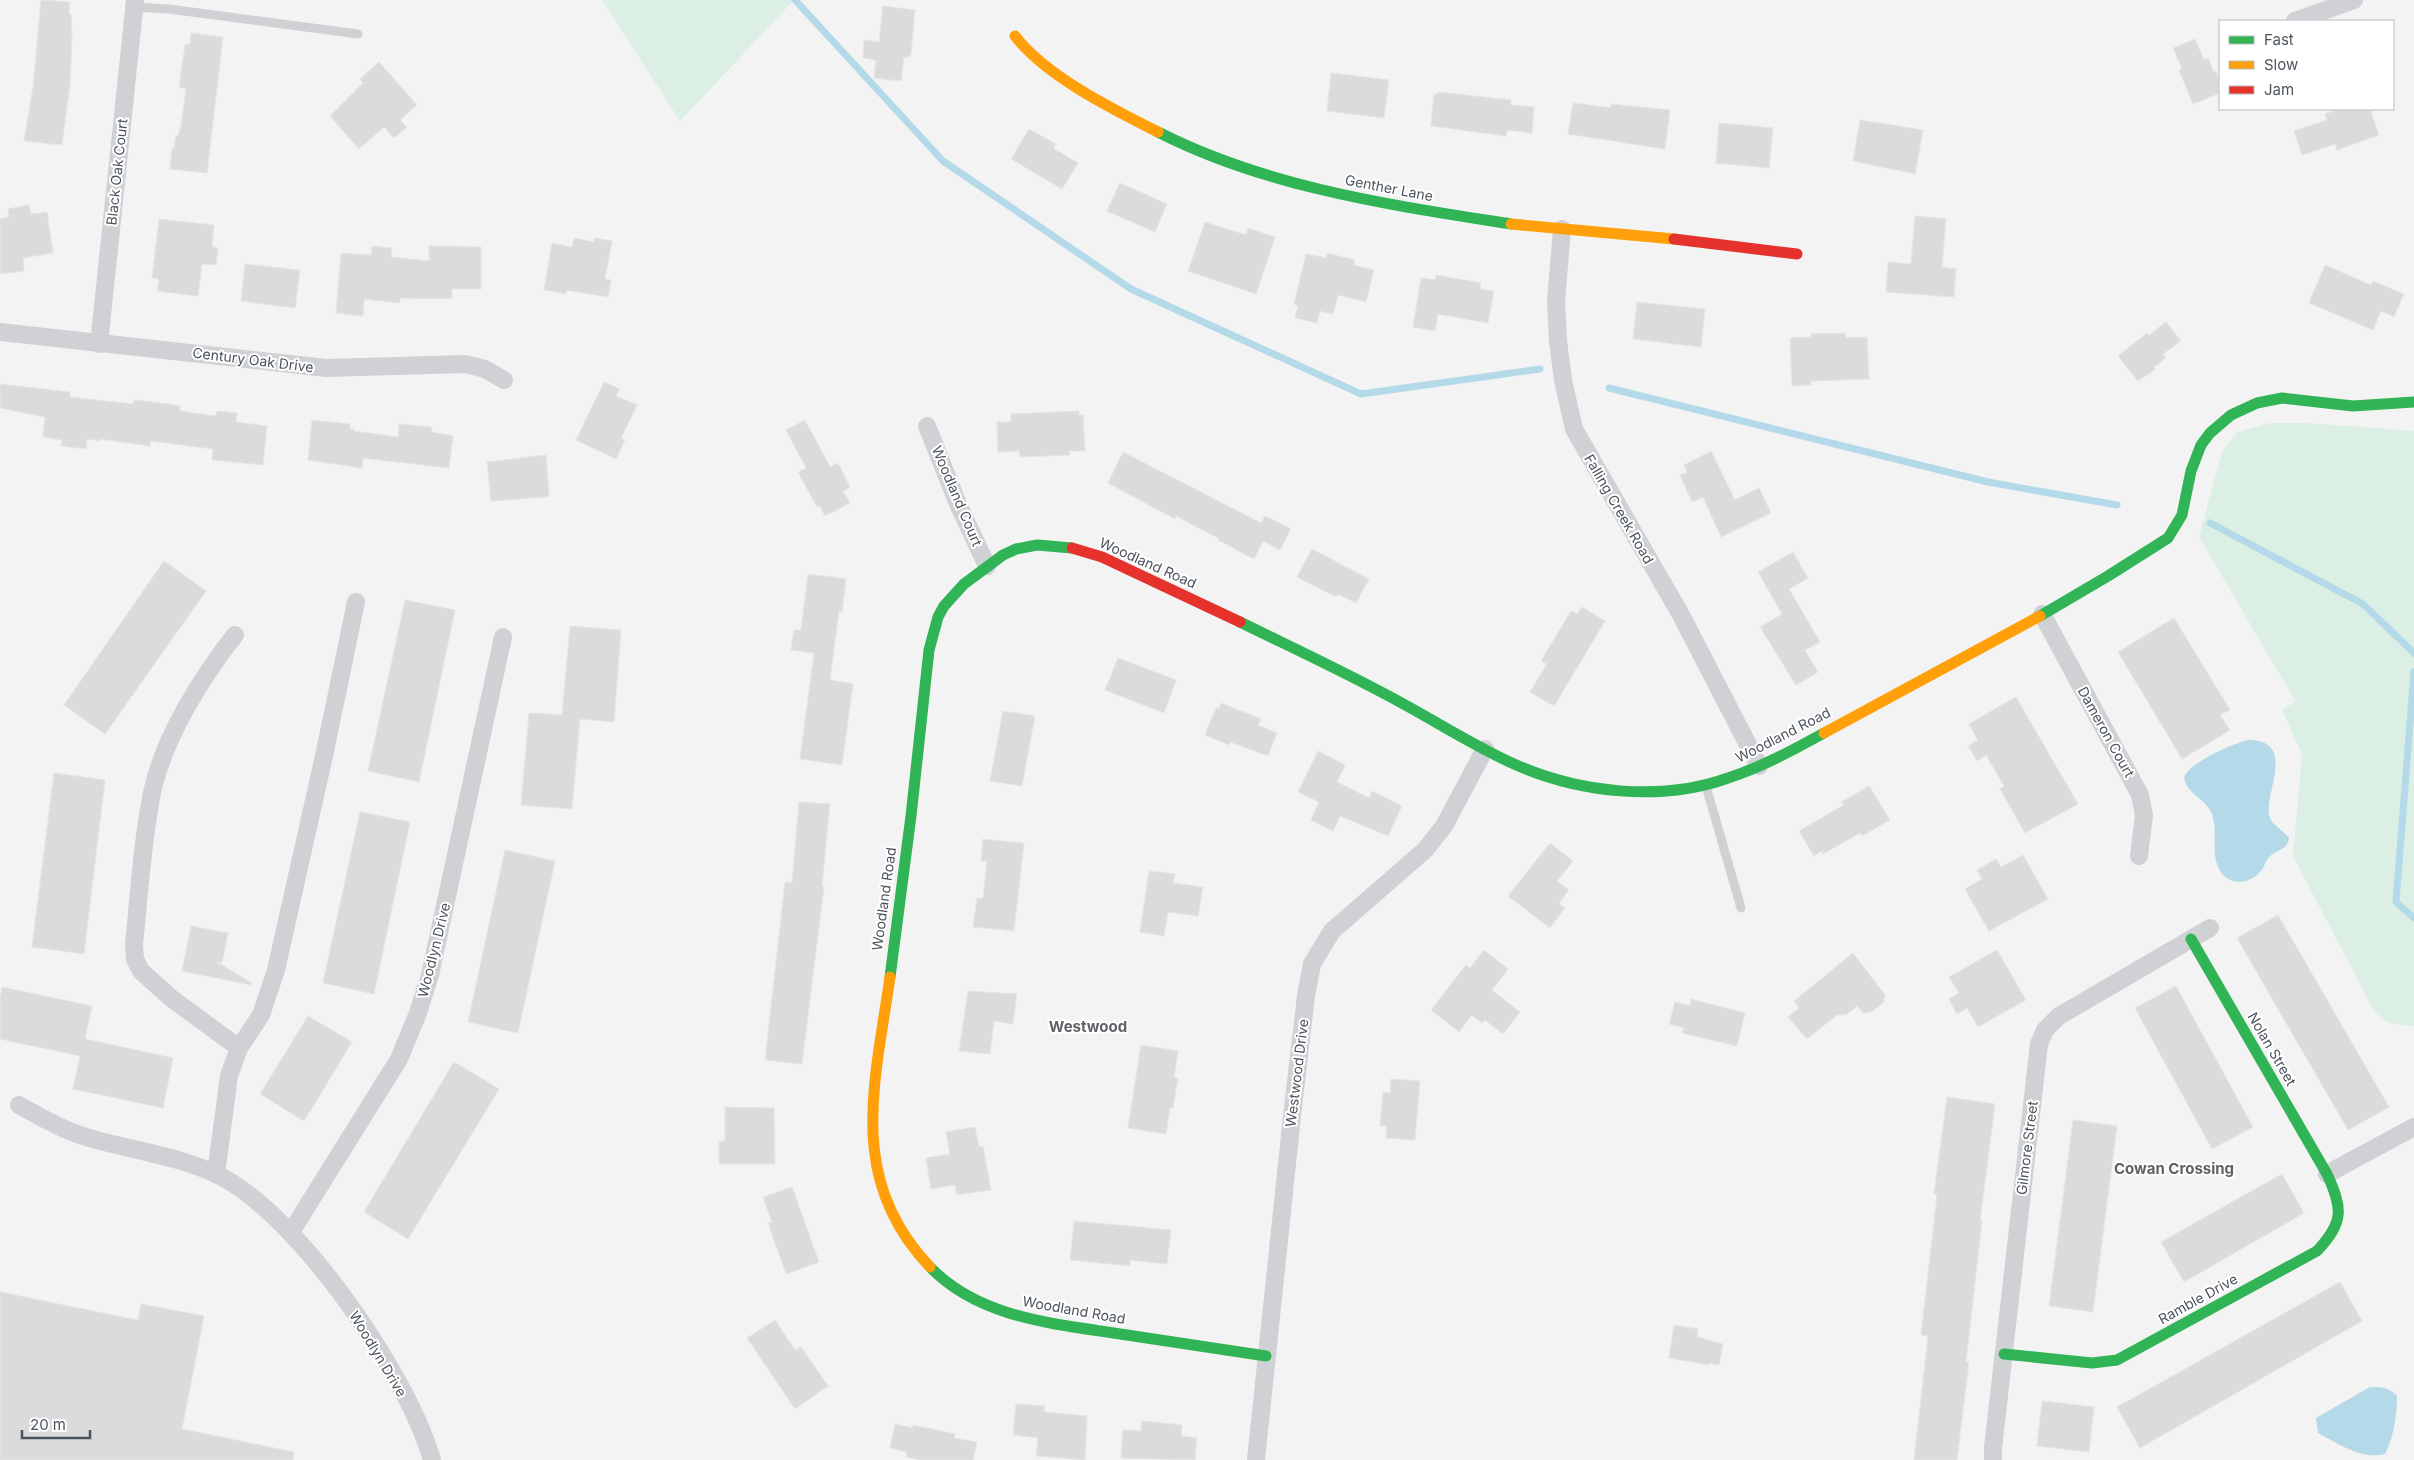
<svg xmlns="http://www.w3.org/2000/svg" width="2414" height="1460" font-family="Inter,sans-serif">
<rect width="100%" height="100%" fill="#f3f3f3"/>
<g fill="#dbefe4">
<path d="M602 0H794L680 121Z"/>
<path d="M2270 423H2307L2414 431V1026L2388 1023 2374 1011 2293 856 2302 755 2282 709 2296 702 2199 537 2222 452 2238 432Z"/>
</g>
<g fill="#b4d9e8">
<path d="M2248 740C2297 740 2265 791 2269 815 2272 826 2282 829 2289 838 2287 853 2270 849 2265 864 2257 884 2228 890 2218 867 2211 850 2218 831 2212 814 2206 798 2188 796 2184 778 2188 763 2232 744 2248 740Z"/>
<path d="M2370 1387C2382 1387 2389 1387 2397 1396 2397 1415 2394 1436 2385 1454 2362 1460 2339 1444 2318 1433L2316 1418Z"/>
</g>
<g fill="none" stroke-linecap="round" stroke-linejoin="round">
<g stroke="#b4d9e8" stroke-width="7">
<path d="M795 0 943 161 1131 289 1361 394 1540 369"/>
<path d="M1609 388 1988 482 2117 505"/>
<path d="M2210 523 2363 604 2414 653"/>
<path d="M2414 672 2396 902 2414 918"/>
</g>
</g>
<g fill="#dbdbdd" stroke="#e5e5e6">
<path d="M41 0 70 2 69 14H71L72 37 70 84 62 145 24 141 33 87Z"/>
<path d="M883 6 915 10 911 54 909 57H904L901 81 874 78 876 60 863 58 864 40 879 42Z"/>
<path d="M191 33 223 37 207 173 170 169 172 148H174L176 135 178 136 181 126 186 88H179L182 66 185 45 190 44Z"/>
<path d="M2195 39 2204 60 2208 58 2214 72 2216 71 2220 83V93L2193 104 2179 70 2182 69 2173 48Z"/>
<path d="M379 62 417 105 400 120 407 127 394 138 384 127 359 149 330 116 363 83 360 79Z"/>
<path d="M1331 73 1389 80 1384 118 1327 111Z"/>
<path d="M1438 92 1511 100V105L1534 107 1532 133 1507 130 1506 136 1431 126 1434 94H1438Z"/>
<path d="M1573 103 1611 108V104L1670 110 1665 149 1568 134Z"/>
<path d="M2341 109H2370L2379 135 2337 150 2335 144 2302 155 2294 131 2327 120 2325 114Z"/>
<path d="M1860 120 1923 130 1915 174 1853 161Z"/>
<path d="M1719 123 1773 128 1769 168 1716 163Z"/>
<path d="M1029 129 1056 144 1053 148 1078 163 1062 189 1011 159Z"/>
<path d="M1120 183 1167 204 1155 232 1107 211Z"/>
<path d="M29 205 31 214 47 212 53 253 23 258 24 271 0 274V219L9 217 8 209Z"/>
<path d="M1915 216 1946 219 1942 267 1956 269 1954 297 1886 292 1888 262 1911 264Z"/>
<path d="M159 219 214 225 212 247 218 248 216 265 202 264 198 296 157 291 159 279 152 278Z"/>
<path d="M1205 222 1246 235 1248 228 1275 237 1256 294 1188 271Z"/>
<path d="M574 238 594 242 595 238 612 241 605 279 611 280 608 297 566 290V294L544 290 552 243 572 247Z"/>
<path d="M372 246 392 248 391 257 429 261V246L481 247V289H452V299L400 298V303L364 299 363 316 336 313 341 253 371 255Z"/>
<path d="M1327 253 1355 260 1354 265 1374 270 1366 302 1338 295 1333 314 1320 311 1317 323 1295 318 1298 306 1294 304 1306 254 1326 258Z"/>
<path d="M245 264 300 270 295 308 241 301Z"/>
<path d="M2325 265 2371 285 2373 281 2404 294 2394 317 2381 311 2373 330 2309 303Z"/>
<path d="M1436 275 1481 283 1480 289 1494 291 1488 323 1438 314 1435 331 1413 327 1421 278 1435 280Z"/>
<path d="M1637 302 1705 309 1701 347 1633 339Z"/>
<path d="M2166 322 2181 341 2163 354 2166 358 2154 367 2156 369 2138 381 2118 356 2147 333 2149 335Z"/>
<path d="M1846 333V338L1867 337 1869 379 1811 381V385L1792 386 1790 338 1811 337V334Z"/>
<path d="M604 382 620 389 616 396 637 405 621 438 625 440 616 459 576 440Z"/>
<path d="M0 384 70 392V397L133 404 134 400 169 404 180 406V411L216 416 217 411 237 413 236 422 267 426 263 465 212 460 213 449 151 441 150 446 100 439V441L87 439 86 449 61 446 62 440 43 437 45 417 0 408Z"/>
<path d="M1079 411V415H1083L1085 451H1069L1070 455 1020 457 1019 451 998 452 997 422H1011V414Z"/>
<path d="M312 420 350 424V429H354V431L398 437 399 424 432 427 431 432 453 436 449 468 363 458 362 468 308 460Z"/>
<path d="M805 420 830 467 838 463 850 487 843 491 850 503 825 516 819 505 817 507 798 472 806 468 786 430Z"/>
<path d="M1711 451 1735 500 1759 488 1771 513 1721 537 1703 497 1692 502 1680 475 1687 472 1684 465Z"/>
<path d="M1123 452 1261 523 1265 516 1291 529 1280 550 1263 541 1254 559 1218 540V538L1176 516 1175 519 1108 483Z"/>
<path d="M546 455 549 494 547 497 491 501 487 462Z"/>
<path d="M1312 549 1369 579 1356 603 1338 594 1336 597 1297 577Z"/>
<path d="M1793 552 1808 578 1789 589 1820 642 1805 650 1818 672 1796 685 1760 627 1782 614 1758 572Z"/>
<path d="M164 561 206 591 105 734 64 705Z"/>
<path d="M808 574 846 579 842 612 839 611 830 680 853 684 842 765 800 759 814 653 791 650 794 630H801Z"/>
<path d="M405 600 455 610 419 782 368 771Z"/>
<path d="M1582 607 1605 621 1554 706 1530 692 1547 664 1541 661 1571 611 1577 614Z"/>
<path d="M2174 618 2230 710 2220 715 2230 730 2182 759 2118 652Z"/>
<path d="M570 626 621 630 614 722 580 719 572 809 521 805 529 713 562 715Z"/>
<path d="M1118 658 1176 680 1164 713 1105 690Z"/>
<path d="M2016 697 2078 804 2025 833 2000 789 2004 786 1986 755 1977 761 1968 746 1978 740 1969 724Z"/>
<path d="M1221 703 1261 719 1258 725 1277 733 1268 756 1230 742 1229 745 1205 735 1216 708 1219 709Z"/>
<path d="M1003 711 1035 716 1022 786 990 781Z"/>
<path d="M1318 751 1345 765 1337 782 1369 798 1372 791 1402 806 1388 836 1340 816 1333 831 1311 820 1319 802 1298 792Z"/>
<path d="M54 773 105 780 84 954 32 947Z"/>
<path d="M1869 786 1890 820 1862 836 1860 833 1823 854 1822 851 1814 856 1799 831 1844 805 1841 802Z"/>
<path d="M799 802 830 804 822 886 824 887 802 1064 765 1060 785 882 792 883Z"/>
<path d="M360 812 410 822 374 994 323 983Z"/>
<path d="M983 839 1024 843 1014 931 973 927 977 898H983L987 861H981Z"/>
<path d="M1550 843 1573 861 1557 881 1569 890 1559 903 1565 908 1550 928 1508 896Z"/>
<path d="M505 850 555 861 518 1033 468 1022Z"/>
<path d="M2023 855 2048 899 1989 931 1965 889 1982 879 1977 870 1996 859 2001 867Z"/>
<path d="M1149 871 1175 874 1173 883 1203 887 1198 916 1168 912 1164 936 1140 932Z"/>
<path d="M2278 915 2389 1107 2348 1130 2237 938Z"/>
<path d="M191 926 228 933 222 963 215 961 252 983 251 985 182 971Z"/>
<path d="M1484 950 1508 969 1492 990 1520 1012 1503 1034 1485 1020 1482 1023 1472 1015 1459 1032 1431 1010 1466 965 1470 968Z"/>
<path d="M1997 950 2026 1000 1978 1027 1967 1008 1957 1014 1949 999 1959 993 1949 977Z"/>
<path d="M1853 953 1885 995 1883 1003 1871 1012 1863 1013 1857 1006 1846 1015H1837L1807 1039 1788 1017 1799 1008 1794 1001Z"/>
<path d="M2176 986 2253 1127 2212 1149 2135 1008Z"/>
<path d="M2 987 92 1006 85 1039 173 1058 163 1108 73 1089 80 1056 0 1039V999Z"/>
<path d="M968 991 1017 994 1013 1024 994 1021 990 1054 959 1051Z"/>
<path d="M1691 999 1745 1013 1737 1046 1682 1033 1684 1028 1669 1024 1675 1002 1690 1006Z"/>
<path d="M308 1016 352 1042 304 1121 260 1094Z"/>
<path d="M1141 1045 1178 1051 1174 1077 1178 1078 1173 1108H1170L1166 1134 1128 1128Z"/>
<path d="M454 1062 499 1089 408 1239 364 1212Z"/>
<path d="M1391 1079 1420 1081 1415 1140 1386 1138 1387 1126H1380L1383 1092 1390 1093Z"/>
<path d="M1947 1097 1995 1104 1980 1221H1982L1966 1362H1969L1957 1460H1914L1928 1336 1921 1335 1937 1195 1934 1194Z"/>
<path d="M725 1107 774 1108 775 1164H719V1141H725Z"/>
<path d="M2073 1120 2117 1126 2093 1312 2049 1306Z"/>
<path d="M975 1127 979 1147 983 1146 991 1190 957 1195 955 1185 931 1189 926 1158 950 1154 946 1132Z"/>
<path d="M2282 1174 2304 1213 2184 1282 2161 1242Z"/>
<path d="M792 1187 819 1262 786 1274 768 1223 772 1222 763 1197Z"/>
<path d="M1074 1221 1171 1230 1167 1264 1130 1260V1266L1070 1260Z"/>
<path d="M2340 1282 2362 1321 2140 1448 2117 1407Z"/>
<path d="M0 1292 138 1320 141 1304 204 1316 182 1429 294 1452 293 1460H0Z"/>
<path d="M775 1320 795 1350 801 1347 828 1386 795 1409 747 1338Z"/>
<path d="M1674 1325 1698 1329 1697 1337 1723 1344 1719 1365 1709 1363V1365L1669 1358Z"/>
<path d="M2042 1401 2094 1407 2089 1452 2037 1446Z"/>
<path d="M1016 1404 1045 1406 1044 1412 1087 1416 1085 1460 1036 1456 1038 1438 1013 1435Z"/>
<path d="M1142 1421 1182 1425 1181 1436 1197 1438 1195 1460 1121 1458 1123 1430 1141 1431Z"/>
<path d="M895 1424 912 1428 913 1425 955 1434 954 1438 977 1442 973 1460H920L906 1457 907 1452 890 1448Z"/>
</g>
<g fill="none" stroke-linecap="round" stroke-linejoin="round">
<g stroke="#cfd1d4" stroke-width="9">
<path d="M134 7 169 9 358 34"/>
<path d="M1706 786 1741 908"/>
</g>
<g stroke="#cfd1d4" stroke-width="18">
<path d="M2295 21 2354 0"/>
<path d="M1562 229 1556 301 1558 341 1563 380 1574 429 1681 615 1759 766"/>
<path d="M0 332 326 368 465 364 485 369 504 380"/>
<path d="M99 344 135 0"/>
<path d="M927 426 958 504 987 566"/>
<path d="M2042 614 2140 795 2144 815 2139 856"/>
<path d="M235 635C201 678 163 739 152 793 142 843 139 895 134 945L135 959 141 971 171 998 239 1048"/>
<path d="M19 1105C38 1116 59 1128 80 1135 125 1150 175 1154 218 1175 298 1214 408 1375 432 1460"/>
<path d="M216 1174 229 1076 239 1048 261 1015 276 970 324 756 356 602"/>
<path d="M2327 1174 2414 1127"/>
<path d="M291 1232 399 1059 418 1013 430 975 503 637"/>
<path d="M1256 1460 1292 1116 1306 996 1312 964 1332 931 1425 850 1444 826 1485 749"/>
<path d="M1993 1460V1448L2039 1044 2045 1030 2059 1016 2210 928"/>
</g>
<g stroke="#30b455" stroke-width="11">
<path d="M1158 132C1268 188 1391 205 1511 224"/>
<path d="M2040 616 2108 576 2168 538 2182 515 2191 471 2201 445 2210 433 2231 415 2257 403 2282 398 2353 406 2414 402"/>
<path d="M1240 622C1293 648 1347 673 1398 701 1437 722 1474 746 1514 764 1579 793 1661 802 1728 778 1762 767 1793 750 1824 733"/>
<path d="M890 977 911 816 929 650 938 617 944 606 964 584 1003 555 1016 549 1037 545 1072 548"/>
<path d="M930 1267C981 1320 1059 1324 1127 1335 1173 1342 1220 1349 1266 1356"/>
<path d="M2004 1354 2092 1363 2117 1360 2317 1251C2344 1222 2343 1209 2327 1174L2191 939"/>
</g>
<g stroke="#ff9f0a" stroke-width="11">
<path d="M1015 36C1046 76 1112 109 1158 132"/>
<path d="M1511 224 1674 239"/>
<path d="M1824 733 2040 616"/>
<path d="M890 977C875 1084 846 1179 930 1267"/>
</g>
<g stroke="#e5322d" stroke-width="11">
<path d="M1674 239 1797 254"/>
<path d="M1072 548 1102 557 1240 622"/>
</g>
</g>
<g text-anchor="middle" stroke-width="4" stroke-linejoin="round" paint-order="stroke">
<g font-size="14" fill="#4c545e" stroke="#fff">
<text transform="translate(117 172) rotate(-84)" y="5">Black Oak Court</text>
<text transform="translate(1389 188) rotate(11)" y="5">Genther Lane</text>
<text transform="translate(253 360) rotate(7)" y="5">Century Oak Drive</text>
<text transform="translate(957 496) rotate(67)" y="5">Woodland Court</text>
<text transform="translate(1619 509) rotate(60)" y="5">Falling Creek Road</text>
<text transform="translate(1148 563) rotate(24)" y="5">Woodland Road</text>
<text transform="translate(2106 732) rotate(61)" y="5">Dameron Court</text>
<text transform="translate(1783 735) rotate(-27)" y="5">Woodland Road</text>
<text transform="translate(884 899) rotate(-82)" y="5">Woodland Road</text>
<text transform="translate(434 950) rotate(-76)" y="5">Woodlyn Drive</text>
<text transform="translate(2272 1049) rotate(60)" y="5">Nolan Street</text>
<text transform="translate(1297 1073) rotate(-83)" y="5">Westwood Drive</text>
<text transform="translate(2027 1148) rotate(-83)" y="5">Gilmore Street</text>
<text transform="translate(2198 1299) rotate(-29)" y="5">Ramble Drive</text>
<text transform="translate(1074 1310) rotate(10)" y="5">Woodland Road</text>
<text transform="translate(378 1354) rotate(59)" y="5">Woodlyn Drive</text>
</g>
<g font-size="15" font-weight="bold" fill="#5f6266" stroke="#fff">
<text x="1088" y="1032">Westwood</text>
<text x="2174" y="1174">Cowan Crossing</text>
</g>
</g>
<rect x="2219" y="20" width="175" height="90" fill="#ffffff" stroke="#b7bbbf"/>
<rect x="2229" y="36" width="25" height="8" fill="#30b455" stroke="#b7bbbf"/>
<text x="2264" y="45" font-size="15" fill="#4c545e">Fast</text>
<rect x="2229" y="61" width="25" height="8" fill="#ff9f0a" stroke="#b7bbbf"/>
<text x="2264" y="70" font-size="15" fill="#4c545e">Slow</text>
<rect x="2229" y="86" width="25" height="8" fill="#e5322d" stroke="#b7bbbf"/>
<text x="2264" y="95" font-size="15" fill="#4c545e">Jam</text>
<path d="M22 1430v8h68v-8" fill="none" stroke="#4c545e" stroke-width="2.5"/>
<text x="30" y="1430" font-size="15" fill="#4c545e" stroke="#ffffff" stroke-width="4" paint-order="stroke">20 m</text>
</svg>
